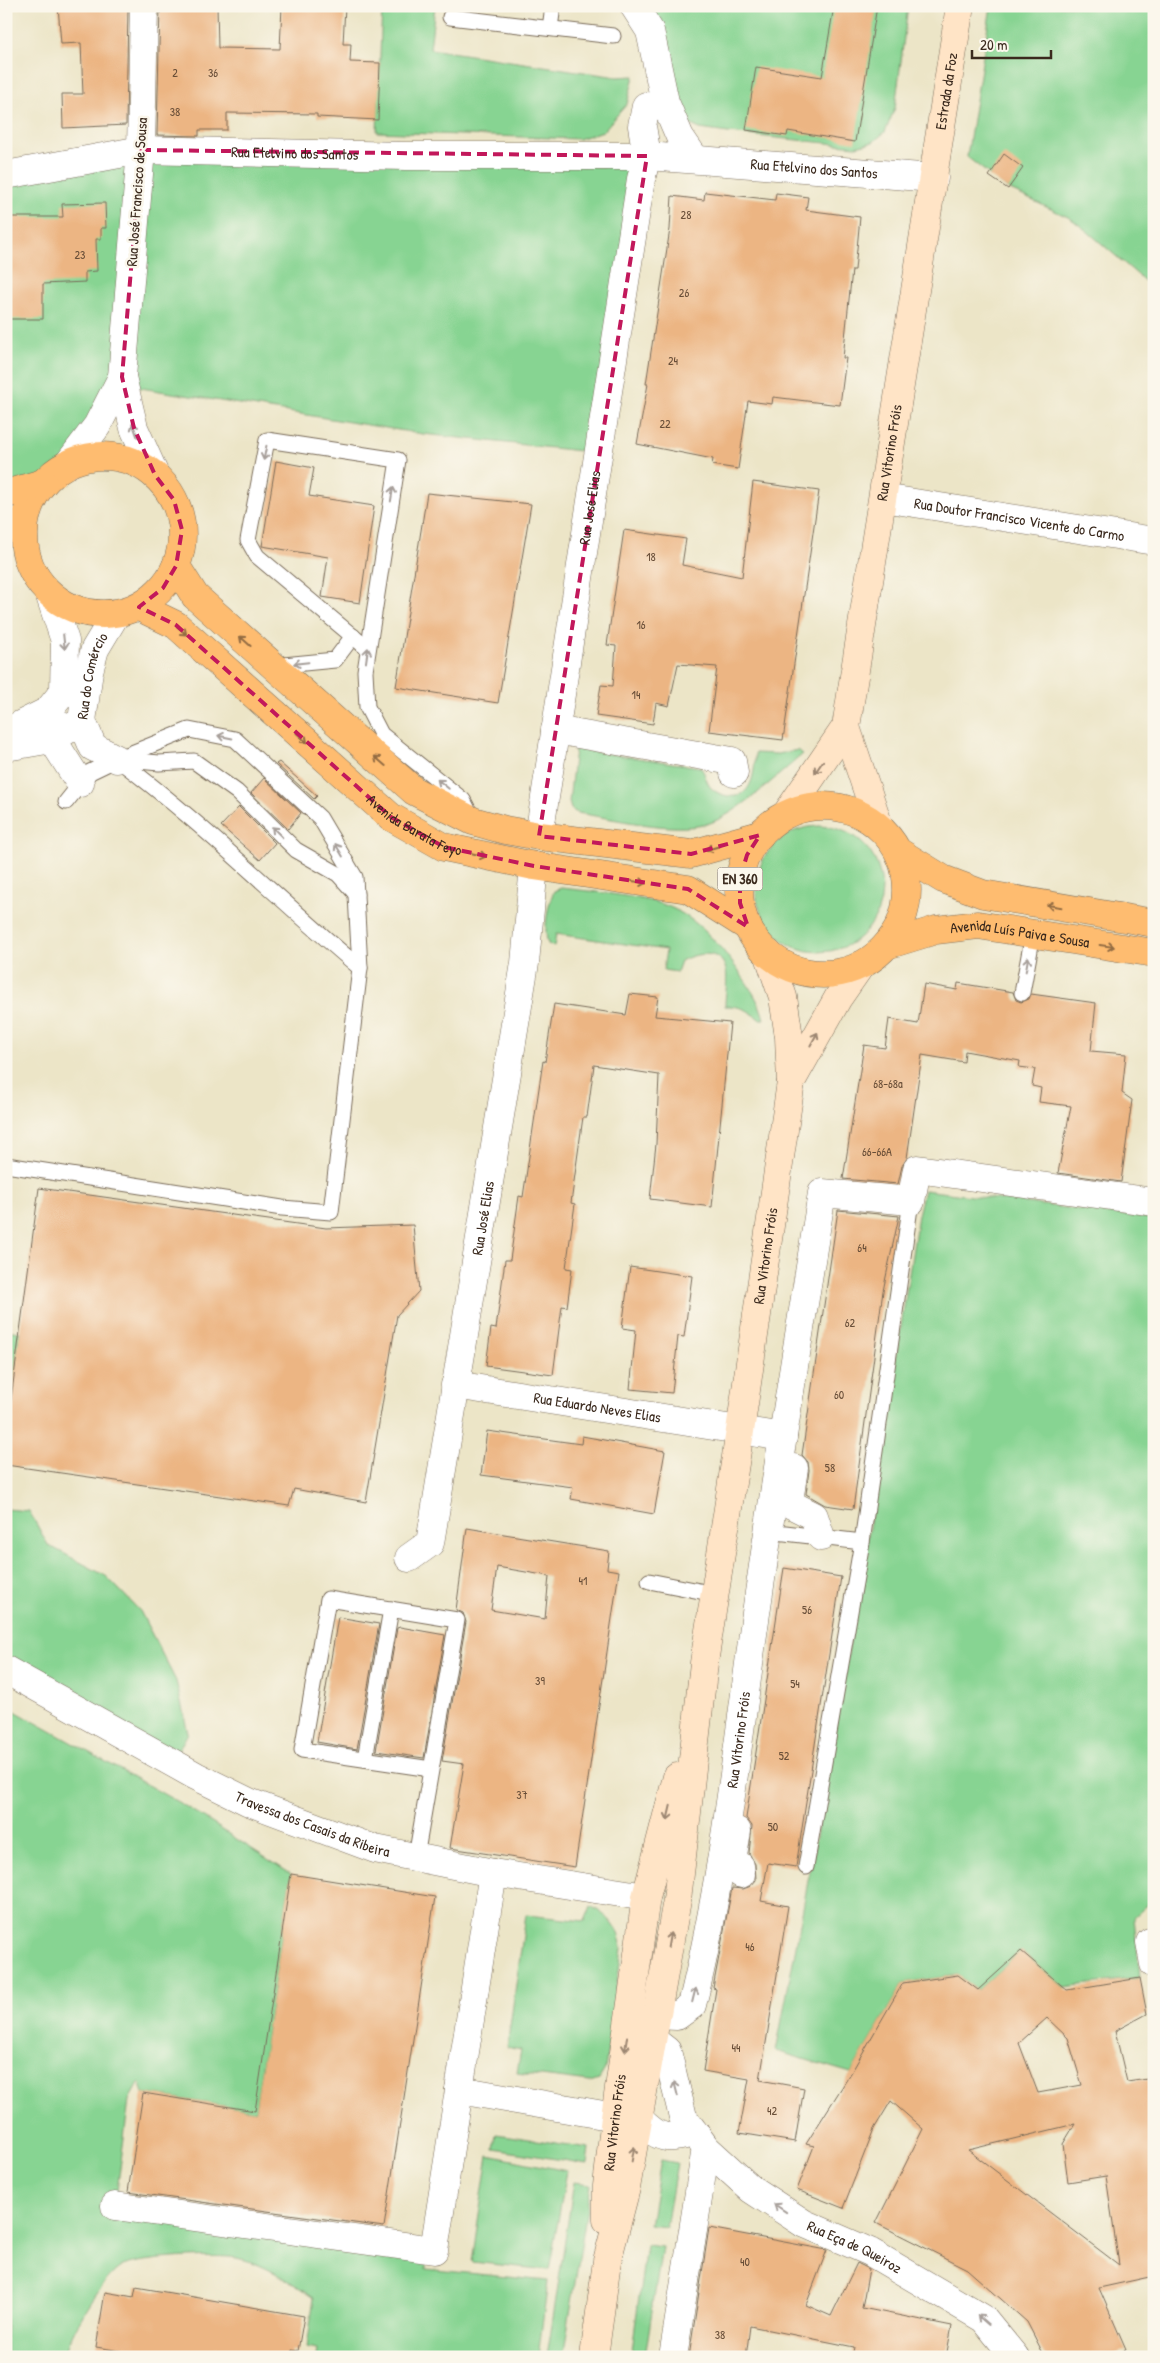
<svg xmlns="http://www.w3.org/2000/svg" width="1160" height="2363" font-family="'Patrick Hand',sans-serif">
<rect width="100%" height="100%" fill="#fbf7ec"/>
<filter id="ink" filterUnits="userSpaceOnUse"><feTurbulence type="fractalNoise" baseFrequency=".02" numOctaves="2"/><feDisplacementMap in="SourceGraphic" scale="10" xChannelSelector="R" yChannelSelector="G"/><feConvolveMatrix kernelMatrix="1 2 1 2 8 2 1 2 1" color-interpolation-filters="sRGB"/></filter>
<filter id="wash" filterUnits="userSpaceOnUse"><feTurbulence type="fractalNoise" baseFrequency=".0096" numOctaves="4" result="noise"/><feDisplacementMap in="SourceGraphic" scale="20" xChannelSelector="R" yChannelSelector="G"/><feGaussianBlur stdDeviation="1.12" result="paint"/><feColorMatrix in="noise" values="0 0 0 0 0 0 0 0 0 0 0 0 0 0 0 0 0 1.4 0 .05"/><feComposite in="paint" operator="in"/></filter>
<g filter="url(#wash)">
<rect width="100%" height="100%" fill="#ece5c7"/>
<g fill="#87d492" stroke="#617f58">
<path d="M382 6H435L430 49 617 77 634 76 627 104 603 131 579 139 377 132Z"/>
<path d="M643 6H908L895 108 885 132 873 142 856 146 728 133 700 129 680 120Z"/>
<path d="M991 6H1154V293L1146 282 1087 231 1070 218 1008 189 967 157Z"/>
<path d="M141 150 622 167 641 179 599 453 423 434 135 387 68 464 43 483 6 494V177Z"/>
<path d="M575 749 700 767C706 773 705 781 711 788 715 792 722 795 728 796 753 800 755 770 755 753L778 754 798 750 803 754C778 775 737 815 707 824 673 834 612 818 577 813L571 809 569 802Z"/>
<circle cx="819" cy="889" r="63"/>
<path d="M561 888C589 891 651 897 674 909 700 922 720 945 737 969 748 985 759 999 764 1019H759C748 1009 740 1006 725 1006 725 995 728 981 726 970 721 948 695 953 681 961L677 972 663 970 666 950 556 934 554 947 548 944C543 929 548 904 554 891Z"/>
<path d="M924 1190 1154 1219V1899L1134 1917 1140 1978 1064 1987 1021 1951 978 1990 958 1975 903 1983 851 2073 776 2051C830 1773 876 1495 918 1215Z"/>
<path d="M6 1330 20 1332 6 1437Z"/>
<path d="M6 1509 29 1511 48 1545 106 1576 140 1611 176 1681 188 1733 172 1762 6 1670Z"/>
<path d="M6 1706 185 1806 291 1874 255 2111 143 2093 139 2082 129 2100 115 2206 426 2260V2269L548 2281 538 2357H316L317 2349 307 2347 314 2297C290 2282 266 2264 237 2258 216 2254 143 2258 123 2266 104 2274 68 2336 65 2357H6Z"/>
<path d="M591 1906C611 1919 617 1924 622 1948L605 2069 599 2079 590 2082 517 2073 521 2050 507 2047 526 1915 585 1921Z"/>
<path d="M496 2134 589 2148 587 2164 494 2149Z"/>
<path d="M488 2155 567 2171 549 2270 472 2262Z"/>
<path d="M661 2160 677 2163 666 2227 650 2225Z"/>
<path d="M574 2182 591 2184 563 2357H547Z"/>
<path d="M646 2245 662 2247 645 2357H631Z"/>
</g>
<g id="blocks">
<g fill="#ecb583" fill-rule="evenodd">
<path d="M58 6H128L126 125 63 128 62 94H83L81 43 61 44Z"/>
<path d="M160 6H217L218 48 280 49 282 6H345L343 44H351L350 62 380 63 378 120 317 117V114L227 113V130H199V136L157 135Z"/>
<path d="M834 6H877L855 142 788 131 787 136 746 130 756 67 822 77Z"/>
<path d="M1004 154 1023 168 1008 189 989 176Z"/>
<path d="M705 192 775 200 776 193 808 197 806 210 860 217 855 270H852L843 358H846L840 405 773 397 772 404 748 401 738 469 712 465 713 459 637 444 648 384H646L670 229 672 196 704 200Z"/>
<path d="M105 203 106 228H101V239H96L97 271 85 272V282L43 284V319H6V217H63L62 204Z"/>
<path d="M276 461 314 468 309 496 374 506 360 603 322 597 328 557 262 546Z"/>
<path d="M753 482 819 491 783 740 709 731 717 667 678 664 669 706 656 703 653 724 596 716 601 685 613 686 616 646 607 645 624 530 686 539 682 565 742 577Z"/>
<path d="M427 493 531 504 498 703 396 687Z"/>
<path d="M279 762 317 796 314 799 276 764Z"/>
<path d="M264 778 301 813 288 829 251 793Z"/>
<path d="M239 807 275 843 260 860 221 826Z"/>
<path d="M958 983 1013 992 1016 1000 1021 1002 1029 999 1031 994 1096 1003 1091 1051 1126 1054 1122 1093 1132 1100 1121 1182 1058 1173 1071 1106 1039 1102 1041 1088 1032 1086 1035 1069 1019 1067 1020 1061 965 1051 964 1062 922 1055 907 1158 902 1166 898 1184 843 1179 864 1045 885 1048 889 1019 918 1024 924 984 957 990Z"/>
<path d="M630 994 658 997 655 1016 730 1023 712 1207 650 1199 656 1144 659 1075 594 1065 587 1117H583L571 1203 575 1204 566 1268 572 1269 567 1307 562 1306 553 1375 486 1366 491 1328 496 1329 505 1260H510L519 1196 523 1197 543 1061 545 1062 554 1004 626 1015Z"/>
<path d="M39 1188 326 1228 413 1225 419 1291 397 1315 366 1502 294 1489 289 1506 6 1465V1437Z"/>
<path d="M838 1210 899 1216 883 1291 853 1509 825 1505 806 1494 809 1470 808 1462 802 1455Z"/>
<path d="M630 1267 692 1276 684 1337 678 1336 672 1393 630 1389 636 1330 622 1328Z"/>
<path d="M487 1431 581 1444 582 1436 665 1451 654 1514 571 1499 573 1487 481 1475Z"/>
<path d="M467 1528 609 1551 607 1569 619 1571 575 1867 450 1848 464 1764 442 1761 466 1622 463 1613 456 1610ZM497 1567 549 1576 545 1619 491 1610Z"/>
<path d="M784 1568 841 1577 796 1867 768 1863 761 1901 788 1906 760 2080 804 2088 795 2142 739 2133 749 2079 703 2071 716 1989 713 1988 732 1888 743 1889 751 1886 756 1880 755 1864 749 1853 752 1826 746 1818Z"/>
<path d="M338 1617 379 1624 357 1749 317 1742Z"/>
<path d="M400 1627 445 1635 424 1758 376 1751 397 1628Z"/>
<path d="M291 1874 435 1897 384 2227 128 2192 143 2093 255 2111Z"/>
<path d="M1021 1951 1067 1990 1140 1978 1147 2014 1115 2031 1127 2082 1154 2078V2276L1099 2288 1126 2350 1108 2357H1045L1027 2322 967 2269 876 2223 923 2129 891 2101 874 2129 843 2208 797 2190 814 2146 806 2144 851 2073 903 1983 958 1975 978 1990ZM1047 2018 1068 2038 1082 2085 1038 2093 1019 2043ZM1075 2124 1063 2144 1068 2182 1106 2176 1119 2265 968 2150Z"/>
<path d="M709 2228 827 2250 806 2305 831 2316 857 2263 869 2269 862 2308 952 2326 946 2357H852L854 2347 750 2326 746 2357H689Z"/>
<path d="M136 2287 304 2316 298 2351 292 2350 291 2357H120L121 2351 96 2347 105 2292 134 2297Z"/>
</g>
</g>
</g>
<g filter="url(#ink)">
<use href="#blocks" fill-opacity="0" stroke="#796b59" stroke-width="1"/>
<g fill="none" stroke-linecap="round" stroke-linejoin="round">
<g stroke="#796b59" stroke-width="17">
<g id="lane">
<path d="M450 17 613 36"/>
<path d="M550 28 553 6"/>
<path d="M368 649 257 556 248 540 267 440 398 460 365 671 367 707 381 734 463 800 472 817"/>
<path d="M273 666 335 660 353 636"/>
<path d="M119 759 159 763 194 761 237 792 296 850 338 874 356 894"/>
<path d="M66 802 90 772 117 759C203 823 278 899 360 968"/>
<path d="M1022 993 1033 934"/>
<path d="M6 1165 282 1208 331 1212 360 968 355 877 320 818 235 739 189 730 117 759"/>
<path d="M768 1531 862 1542 911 1201"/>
<path d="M649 1581 715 1594"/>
<path d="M365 1759 391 1609"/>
<path d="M416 1857 457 1620 328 1599 302 1750 431 1769"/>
<path d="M806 1867 862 1542"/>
</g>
</g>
<g stroke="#796b59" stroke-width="29">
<g id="street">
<path d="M144 6 141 150 122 377 134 428 155 475"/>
<path d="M634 6 650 31 665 102 680 137 695 159"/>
<path id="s1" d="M6 175 141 150 406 156H647L934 178"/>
<path d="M68 464 97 426 122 377"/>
<path id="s2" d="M883 498 1154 541"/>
<path d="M82 721 93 747 117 759"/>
<path d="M56 722 52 739 80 783"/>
<path d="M555 730 732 761 734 773"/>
<path d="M6 732 48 711 64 691 65 641 50 596"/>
<path id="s3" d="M6 747 52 739 82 721 89 671 95 649 116 614"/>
<path id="s4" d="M539 836 641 179 647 156 642 126 646 106"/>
<path id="s5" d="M455 1385 783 1437"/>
<path d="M794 1468 790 1495 792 1505 814 1516 821 1537"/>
<path id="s6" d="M409 1558 430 1543 525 963 534 866"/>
<path id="s7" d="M6 1670 196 1776 249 1802 375 1849 493 1873 646 1897"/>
<path d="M737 1831 732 1860 740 1866 741 1874"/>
<path d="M1150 1942 1154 1964"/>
<path id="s8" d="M657 2015 677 2016 692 2005C722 1884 736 1758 753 1634 774 1487 798 1340 822 1193L911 1201 917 1169 1154 1202"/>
<path id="s9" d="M653 2040 667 2051 683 2117 706 2148 751 2189 803 2223 870 2252 984 2319 1015 2357"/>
<path d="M459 2090 615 2117"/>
<path d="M639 2119C660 2140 666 2140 695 2133"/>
<path d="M115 2206 434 2250 493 1873"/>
<path d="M673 2357 706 2148"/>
</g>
</g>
<g stroke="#796b59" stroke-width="29">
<g id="secondary">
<path d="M846 727 879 826"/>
<path id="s10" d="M787 813 846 727 960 6"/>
<path d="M791 1082 838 998 861 965"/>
<path id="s11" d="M607 2220V2186L615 2117 646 1897 677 1777"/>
<path id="s12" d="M594 2357 607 2261 626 2188 677 1900 704 1663 740 1431 791 1082 789 1037 783 997 768 953"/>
</g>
</g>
<g stroke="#796b59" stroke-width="29">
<g id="primary">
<circle cx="103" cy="535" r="79"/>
<path d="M6 494 43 483"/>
<path d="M176 566 195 596 414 791 473 821 505 830 539 836 691 854 760 835"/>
<path id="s13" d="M139 607 176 625 391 817 444 847 534 866 688 889 748 927"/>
<circle cx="823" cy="890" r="84"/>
<path d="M899 852 943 879 983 894 1154 923"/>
<path id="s14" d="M887 945 936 930 978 925 1154 953"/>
</g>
</g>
<use href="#lane" stroke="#fff" stroke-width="15"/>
<use href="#street" stroke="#fff" stroke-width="28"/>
<use href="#secondary" stroke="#ffe4c6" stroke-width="28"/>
<use href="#primary" stroke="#febc70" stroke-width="28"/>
</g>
<defs><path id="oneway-shaft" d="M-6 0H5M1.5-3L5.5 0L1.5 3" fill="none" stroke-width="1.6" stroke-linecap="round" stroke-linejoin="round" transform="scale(1.25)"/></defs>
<g stroke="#a79f9a">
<use href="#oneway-shaft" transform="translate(135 430) rotate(-110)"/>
<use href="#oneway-shaft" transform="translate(265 453) rotate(101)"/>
<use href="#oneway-shaft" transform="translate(392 494) rotate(-81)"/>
<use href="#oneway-shaft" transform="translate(64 642) rotate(84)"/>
<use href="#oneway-shaft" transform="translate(367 655) rotate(-82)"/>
<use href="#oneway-shaft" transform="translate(301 663) rotate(174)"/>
<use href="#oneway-shaft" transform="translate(225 737) rotate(-169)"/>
<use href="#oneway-shaft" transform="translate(443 784) rotate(-141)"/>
<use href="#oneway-shaft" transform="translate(277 832) rotate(-135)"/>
<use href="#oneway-shaft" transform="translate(339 850) rotate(-121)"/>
<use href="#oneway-shaft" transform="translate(1027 964) rotate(-80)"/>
<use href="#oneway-shaft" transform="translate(694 1995) rotate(-76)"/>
<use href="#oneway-shaft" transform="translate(676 2089) rotate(-104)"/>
<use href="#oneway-shaft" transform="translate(780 2208) rotate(-146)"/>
<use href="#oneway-shaft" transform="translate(983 2320) rotate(-139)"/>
</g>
<g stroke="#936c43">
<use href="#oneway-shaft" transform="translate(181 630) rotate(41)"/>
<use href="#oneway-shaft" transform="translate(245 641) rotate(-138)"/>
<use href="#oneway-shaft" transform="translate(302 738) rotate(42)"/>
<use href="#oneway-shaft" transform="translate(380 761) rotate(-139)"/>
<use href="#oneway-shaft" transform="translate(713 848) rotate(164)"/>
<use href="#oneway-shaft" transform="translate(479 855) rotate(13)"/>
<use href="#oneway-shaft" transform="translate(639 882) rotate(8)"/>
<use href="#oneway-shaft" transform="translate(1054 906) rotate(-171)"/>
<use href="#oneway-shaft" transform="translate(1107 946) rotate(8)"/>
</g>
<g stroke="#9d8772">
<use href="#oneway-shaft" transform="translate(819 767) rotate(124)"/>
<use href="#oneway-shaft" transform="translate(814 1039) rotate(-61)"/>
<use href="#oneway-shaft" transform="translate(669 1813) rotate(103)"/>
<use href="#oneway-shaft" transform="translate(669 1940) rotate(-80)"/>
<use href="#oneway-shaft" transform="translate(626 2044) rotate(98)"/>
<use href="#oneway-shaft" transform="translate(633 2154) rotate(-80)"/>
</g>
</g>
<path fill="none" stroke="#c2185b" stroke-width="4" stroke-dasharray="10 6" stroke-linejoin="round" d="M141 150 647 156 539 836 691 854 760 835 747 855 740 879V903L748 927 688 889 534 866 444 847 391 817 176 625 139 607 163 588 176 566 182 530 174 500 155 475 134 428 122 377Z"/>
<g text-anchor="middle" stroke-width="5" stroke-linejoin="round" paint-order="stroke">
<g font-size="12" fill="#674d37">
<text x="175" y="77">2</text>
<text x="213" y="77">36</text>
<text x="175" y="116">38</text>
<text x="686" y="219">28</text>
<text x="80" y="259">23</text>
<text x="684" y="297">26</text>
<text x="673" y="365">24</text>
<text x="665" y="428">22</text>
<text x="651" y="561">18</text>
<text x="641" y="629">16</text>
<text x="636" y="699">14</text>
<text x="888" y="1088">68-68a</text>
<text x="877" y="1156">66-66A</text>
<text x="862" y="1252">64</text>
<text x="850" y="1327">62</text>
<text x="839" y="1399">60</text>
<text x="830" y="1472">58</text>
<text x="583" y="1585">41</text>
<text x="807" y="1614">56</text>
<text x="540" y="1685">39</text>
<text x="795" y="1688">54</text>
<text x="784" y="1760">52</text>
<text x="522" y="1799">37</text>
<text x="773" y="1831">50</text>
<text x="750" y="1951">46</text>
<text x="736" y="2052">44</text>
<text x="772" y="2115">42</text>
<text x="745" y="2266">40</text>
<text x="720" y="2339">38</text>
</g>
<rect fill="#fbf7ec" stroke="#75685c" stroke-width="1" x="717.5" y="867.5" width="45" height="23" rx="4"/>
<g font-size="14" font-weight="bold" fill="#3b2a1e">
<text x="740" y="884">EN 360</text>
</g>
<g font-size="15" fill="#3b2a1e" stroke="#fbf7ec">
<text dy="5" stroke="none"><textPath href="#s10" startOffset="748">Estrada da Foz</textPath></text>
<text dy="5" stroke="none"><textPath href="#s1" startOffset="291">Rua Etelvino dos Santos</textPath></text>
<text dy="5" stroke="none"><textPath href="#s1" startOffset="811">Rua Etelvino dos Santos</textPath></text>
<text transform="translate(137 192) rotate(-86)" y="5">Rua José Francisco de Sousa</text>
<text dy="5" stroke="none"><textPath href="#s10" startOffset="382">Rua Vitorino Fróis</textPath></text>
<text dy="5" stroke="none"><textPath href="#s4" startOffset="332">Rua José Elias</textPath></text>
<text dy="5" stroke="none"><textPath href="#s2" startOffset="138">Rua Doutor Francisco Vicente do Carmo</textPath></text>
<text dy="5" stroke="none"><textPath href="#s3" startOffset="128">Rua do Comércio</textPath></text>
<text dy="5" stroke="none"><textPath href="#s13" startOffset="354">Avenida Barata Feyo</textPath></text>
<text dy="5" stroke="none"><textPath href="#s14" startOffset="136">Avenida Luís Paiva e Sousa</textPath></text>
<text dy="5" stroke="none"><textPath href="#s6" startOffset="355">Rua José Elias</textPath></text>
<text dy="5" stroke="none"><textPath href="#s12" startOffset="1115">Rua Vitorino Fróis</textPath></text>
<text dy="5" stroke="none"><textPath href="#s5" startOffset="144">Rua Eduardo Neves Elias</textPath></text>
<text dy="5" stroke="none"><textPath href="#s8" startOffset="308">Rua Vitorino Fróis</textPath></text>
<text dy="5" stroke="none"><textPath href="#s7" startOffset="344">Travessa dos Casais da Ribeira</textPath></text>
<text dy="5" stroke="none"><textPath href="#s11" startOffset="98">Rua Vitorino Fróis</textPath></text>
<text dy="5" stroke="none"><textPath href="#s9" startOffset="304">Rua Eça de Queiroz</textPath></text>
</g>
</g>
<rect width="1160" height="2363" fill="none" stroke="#fbf7ec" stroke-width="25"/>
<path d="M972 50v8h79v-8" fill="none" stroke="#3b2a1e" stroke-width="2.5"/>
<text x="980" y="50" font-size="15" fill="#3b2a1e" stroke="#fbf7ec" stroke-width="4" paint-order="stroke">20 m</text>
</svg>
